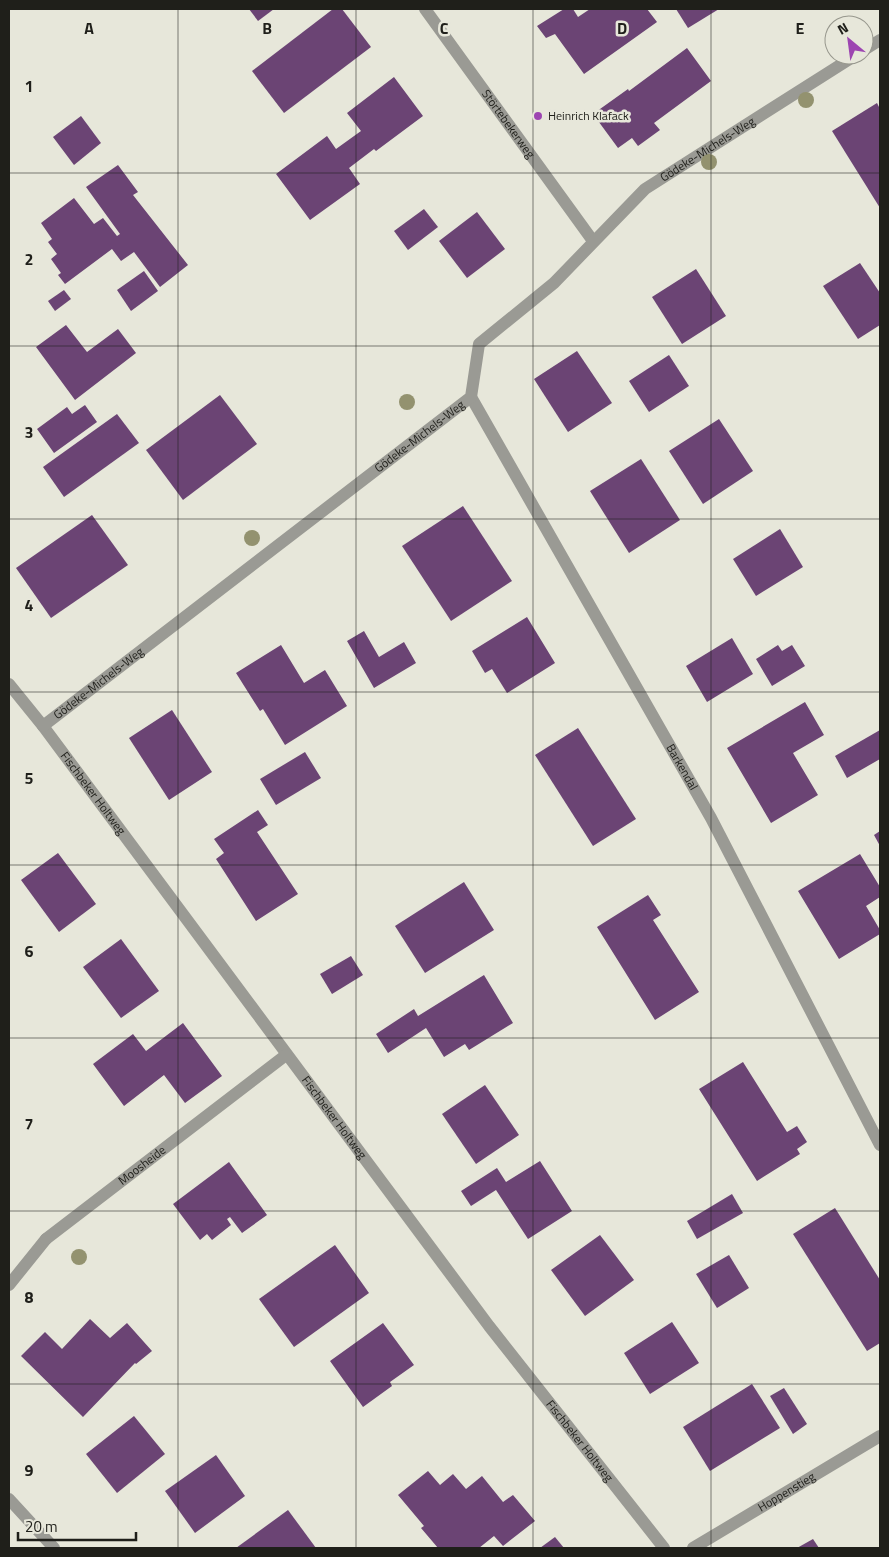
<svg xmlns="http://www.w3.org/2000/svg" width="889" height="1557" font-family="'Titillium Web',sans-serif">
<rect width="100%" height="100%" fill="#e7e7da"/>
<g fill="#6b4474">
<path d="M249 9H274L258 21Z"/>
<path d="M333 9H342L371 47 284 113 252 71Z"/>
<path d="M564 9H573L578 17 590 9H647L657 22 584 74 555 34 546 38 537 26Z"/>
<path d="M676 9H719L688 28Z"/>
<path d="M687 48 711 81 654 123 660 130 638 146 632 138 618 148 593 114 628 89 629 91Z"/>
<path d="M394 77 423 116 376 151 374 149 349 168 360 184 310 220 276 174 327 136 336 149 361 131 347 113Z"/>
<path d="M877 103 880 109V208L832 131Z"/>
<path d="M81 116 101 143 74 165 53 137Z"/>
<path d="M118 165 138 192 133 195 188 265 160 287 134 252 121 261 112 249 65 284 58 275 61 273 51 259 57 254 48 242 52 239 41 223 74 198 94 224 103 218 117 236 120 234 86 187Z"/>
<path d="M424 209 438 227 408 250 394 231Z"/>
<path d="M477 212 505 249 467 278 439 241Z"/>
<path d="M860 263 880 293V325L858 339 823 286Z"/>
<path d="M696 269 726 316 682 344 652 297Z"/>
<path d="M144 271 158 291 131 311 117 290Z"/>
<path d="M64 290 71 299 55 311 48 301Z"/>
<path d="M66 325 87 352 118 329 136 353 75 400 36 347Z"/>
<path d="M577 351 612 403 568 432 534 379Z"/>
<path d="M669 355 689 386 649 412 629 381Z"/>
<path d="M220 395 257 444 183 500 146 450Z"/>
<path d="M85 405 97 422 54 453 37 429 67 407 72 414Z"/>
<path d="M117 414 139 443 64 497 43 467Z"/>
<path d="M719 419 753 471 703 504 669 451Z"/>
<path d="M641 459 680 520 629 553 590 491Z"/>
<path d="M463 506 512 581 451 621 402 546Z"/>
<path d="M92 515 128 565 51 618 16 568Z"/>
<path d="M780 529 803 567 756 596 733 559Z"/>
<path d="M527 617 555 663 507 693 492 669 485 673 472 651Z"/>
<path d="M364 631 379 657 404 642 416 663 374 688 347 641Z"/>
<path d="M732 638 753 674 707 702 686 666Z"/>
<path d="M281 645 304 683 325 670 347 706 285 745 263 709 260 711 236 673Z"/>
<path d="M778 645 782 651 792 645 805 666 772 686 756 659Z"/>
<path d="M805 702 824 735 793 753 818 795 771 823 727 748Z"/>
<path d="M172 710 212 772 169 800 129 738Z"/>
<path d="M578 728 636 819 593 846 535 755Z"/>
<path d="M880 730V759L847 778 835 756Z"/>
<path d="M305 752 321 778 276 805 260 779Z"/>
<path d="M258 810 268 825 257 832 298 894 256 921 216 859 224 853 214 839Z"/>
<path d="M880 831V846L874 835Z"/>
<path d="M58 853 96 904 59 932 21 880Z"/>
<path d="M860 854 880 887V897L866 906 880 930V934L839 959 798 891Z"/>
<path d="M464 882 494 930 425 973 395 926Z"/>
<path d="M648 895 661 915 653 920 699 992 655 1020 597 927Z"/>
<path d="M121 939 159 991 121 1018 83 967Z"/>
<path d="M351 956 363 975 332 994 320 974Z"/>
<path d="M484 975 513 1023 469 1050 465 1044 444 1057 426 1028 388 1053 376 1034 414 1009 418 1016Z"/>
<path d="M183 1023 222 1076 185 1103 164 1075 124 1106 93 1064 133 1034 146 1051Z"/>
<path d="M743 1062 787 1132 797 1126 807 1142 797 1149 800 1154 757 1181 699 1089Z"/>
<path d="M485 1085 519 1135 476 1164 442 1114Z"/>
<path d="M540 1161 572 1211 528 1239 496 1190 471 1206 461 1191 497 1168 506 1182Z"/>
<path d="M229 1162 267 1215 242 1233 230 1217 227 1219 231 1225 212 1240 207 1234 200 1240 173 1204Z"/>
<path d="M732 1194 743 1213 697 1239 687 1221Z"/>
<path d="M835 1208 880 1280V1343L867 1351 793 1234Z"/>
<path d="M600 1235 634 1280 585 1316 551 1270Z"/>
<path d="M335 1245 369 1293 294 1347 259 1299Z"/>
<path d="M729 1255 749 1288 717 1308 696 1274Z"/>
<path d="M90 1319 110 1338 127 1323 152 1351 136 1364 135 1363 83 1417 21 1356 45 1332 62 1349Z"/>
<path d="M672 1322 699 1363 650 1394 624 1353Z"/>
<path d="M383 1323 414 1365 390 1382 392 1386 363 1407 330 1361Z"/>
<path d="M752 1384 780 1428 710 1471 683 1427Z"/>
<path d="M784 1388 807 1424 793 1434 770 1396Z"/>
<path d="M134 1416 165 1454 117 1493 86 1454Z"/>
<path d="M216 1455 245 1496 195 1533 165 1491Z"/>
<path d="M428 1471 440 1485 453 1474 466 1489 482 1476 503 1502 513 1495 535 1521 503 1546 494 1536 479 1548H438L421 1528 424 1526 398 1495Z"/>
<path d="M288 1510 316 1548H236Z"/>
<path d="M555 1537 564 1548H540Z"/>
<path d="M813 1539 819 1548H797Z"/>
</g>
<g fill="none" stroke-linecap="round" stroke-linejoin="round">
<path stroke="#9a9a94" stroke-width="12" d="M9 1285 46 1239"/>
<g stroke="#9a9a94" stroke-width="12">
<path id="s1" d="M425 9 593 241"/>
<path d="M864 50 880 40"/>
<path id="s2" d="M471 397 711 818 880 1145"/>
<path id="s3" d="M9 684 43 726 489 1326 664 1548"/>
<path id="s4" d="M43 726 471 397 479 344 554 283 645 189 856 55"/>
<path id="s5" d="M46 1239 286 1055"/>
<path d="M9 1499 54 1548"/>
<path id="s6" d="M693 1548 880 1436"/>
</g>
</g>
<g fill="#93926f">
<circle cx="806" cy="100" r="8"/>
<circle cx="709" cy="162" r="8"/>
<circle cx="407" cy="402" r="8"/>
<circle cx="252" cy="538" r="8"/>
<circle cx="79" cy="1257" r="8"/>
</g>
<path fill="none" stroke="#1f1f1a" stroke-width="1" stroke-opacity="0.55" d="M178 9V1548M356 9V1548M533 9V1548M711 9V1548M9 173H880M9 346H880M9 519H880M9 692H880M9 865H880M9 1038H880M9 1211H880M9 1384H880"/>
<circle fill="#9d45b1" stroke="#e7e7da" stroke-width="2" cx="538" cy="116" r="5"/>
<g text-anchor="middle" stroke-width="5" stroke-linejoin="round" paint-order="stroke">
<g font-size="12" fill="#1f1f1a" stroke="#e7e7da" text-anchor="start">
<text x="548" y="120">Heinrich Klafack</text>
</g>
<g font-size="12" fill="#1f1f1a" stroke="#e7e7da">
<text dy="4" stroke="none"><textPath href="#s1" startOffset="142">Störtebekerweg</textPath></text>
<text dy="4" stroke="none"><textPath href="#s4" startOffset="895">Gödeke-Michels-Weg</textPath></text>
<text dy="4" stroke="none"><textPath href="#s4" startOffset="475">Gödeke-Michels-Weg</textPath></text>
<text dy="4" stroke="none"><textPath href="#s4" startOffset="70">Gödeke-Michels-Weg</textPath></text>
<text dy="4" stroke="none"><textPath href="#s2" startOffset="426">Barkendal</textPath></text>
<text dy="4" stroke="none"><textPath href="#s3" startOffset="138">Fischbeker Holtweg</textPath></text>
<text dy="4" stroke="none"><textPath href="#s3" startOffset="542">Fischbeker Holtweg</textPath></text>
<text dy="4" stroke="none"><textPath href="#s5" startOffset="121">Moosheide</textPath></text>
<text dy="4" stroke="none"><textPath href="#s3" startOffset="948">Fischbeker Holtweg</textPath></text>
<text dy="4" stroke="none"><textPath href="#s6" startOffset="109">Hoppenstieg</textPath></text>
</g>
</g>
<g font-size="16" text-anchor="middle" font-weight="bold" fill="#1f1f1a" stroke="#e7e7da" stroke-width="5" stroke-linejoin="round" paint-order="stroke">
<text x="89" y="34">A</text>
<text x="267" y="34">B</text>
<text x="444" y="34">C</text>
<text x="622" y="34">D</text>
<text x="800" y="34">E</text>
<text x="29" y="92">1</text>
<text x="29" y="265">2</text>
<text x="29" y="438">3</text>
<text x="29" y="611">4</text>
<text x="29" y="784">5</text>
<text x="29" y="957">6</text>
<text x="29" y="1130">7</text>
<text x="29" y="1303">8</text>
<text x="29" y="1476">9</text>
</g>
<rect width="889" height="1557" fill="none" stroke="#1f1f1a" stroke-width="20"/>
<g transform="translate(849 40) rotate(331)"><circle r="24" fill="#e7e7da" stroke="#97978d"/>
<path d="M0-4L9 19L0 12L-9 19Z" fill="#9d45b1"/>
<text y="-8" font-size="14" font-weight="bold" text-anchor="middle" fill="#1f1f1a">N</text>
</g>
<path d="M18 1532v8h118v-8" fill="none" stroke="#1f1f1a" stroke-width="2.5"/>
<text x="25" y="1532" font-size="15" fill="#1f1f1a" stroke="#e7e7da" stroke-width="4" paint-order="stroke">20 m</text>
</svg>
